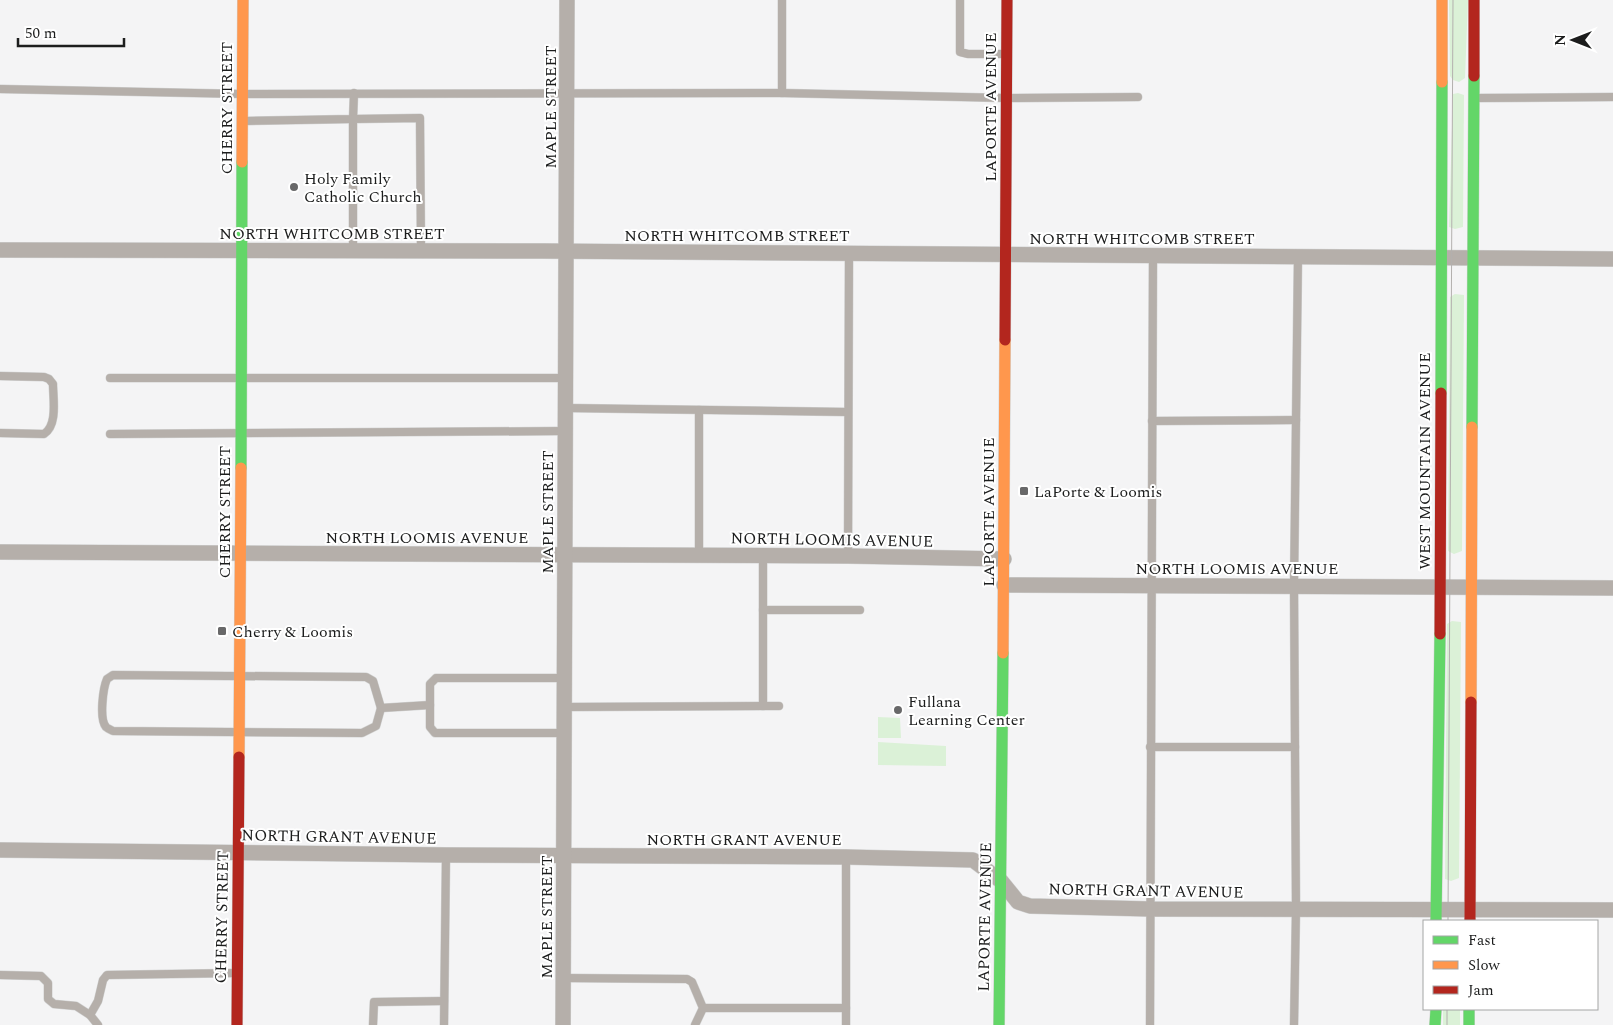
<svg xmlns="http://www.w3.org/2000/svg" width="1613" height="1025" font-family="Spectral,serif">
<rect width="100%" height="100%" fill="#f4f4f5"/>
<g fill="#dbf1d7">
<path d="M1449 0H1468L1465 78 1459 82 1453 80 1450 76Z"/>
<path d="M1458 93 1464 95 1463 227 1455 229 1449 227 1453 94Z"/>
<path d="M1455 294 1464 295 1462 551 1454 554 1448 551 1450 297Z"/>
<path d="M1452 621 1461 622 1459 878 1451 881 1445 879 1447 624Z"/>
<path d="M878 717 900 718 901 738H878Z"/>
<path d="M878 742 946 746V766L878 765Z"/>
<rect x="1443" y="1009" width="17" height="16"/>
</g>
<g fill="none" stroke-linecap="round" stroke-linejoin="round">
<g stroke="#d1d2d2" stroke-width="9">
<g id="lane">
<path d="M782 0V93"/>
<path d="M960 0V52L968 54H1004"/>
<path d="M0 89 243 94 782 93 1006 98 1138 97"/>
<path d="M1476 98 1613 97"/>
<path d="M245 121 353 119 354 93"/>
<path d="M353 251V119L420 118 421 251"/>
<path d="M0 376 44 377 49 379 53 384C53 399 58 425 44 434L0 433"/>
<path d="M110 378H566"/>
<path d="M566 408 848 412"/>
<path d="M699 410V556"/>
<path d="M1152 421 1296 420"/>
<path d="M110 434 565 431"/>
<path d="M848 556 849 253"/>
<path d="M763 610H860"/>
<path d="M113 675 366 677 373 681 381 708 376 726 362 733 113 731C113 731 107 728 106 727 99 719 103 688 107 679Z"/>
<path d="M763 706V555"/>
<path d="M565 707 779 706"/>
<path d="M381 708 430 705"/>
<path d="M564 733H435L430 727V684L436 678H564"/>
<path d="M1150 747H1295"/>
<path d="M846 857V1025"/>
<path d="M0 975 41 976 48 983V999L54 1004 76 1006 90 1015"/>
<path d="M563 978 687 979 692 982 703 1008 695 1025"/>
<path d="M703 1008H846"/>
<path d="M98 1025 90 1015 98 1001 103 980 107 975 236 973"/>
<path d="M373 1025 374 1002 444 1001"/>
<path d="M444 1025 446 855"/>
<path d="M1150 1025 1153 255"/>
<path d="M1294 1025 1296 909 1294 586 1298 256"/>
</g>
</g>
<g stroke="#d1d2d2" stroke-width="16">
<g id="street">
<path d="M0 250 543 251 1613 259"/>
<path d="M0 552 848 556 1004 559"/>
<path d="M1004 585 1613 588"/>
<path d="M0 850 446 855 846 857 973 860 1001 881 1018 902 1030 906 1150 909 1613 910"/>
<path d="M563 1025 567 0"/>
</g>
</g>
<g stroke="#d1d2d2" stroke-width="12">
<g id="fast">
<path d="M1441 393 1442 82"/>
<path d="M1472 427 1474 76"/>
<path d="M241 468 242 162"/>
<path d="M1436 921 1440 634"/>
<path d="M1469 1009V1025"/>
<path d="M999 1025 1003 653"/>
<path d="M1435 1025 1436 1009"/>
</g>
</g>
<g stroke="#d1d2d2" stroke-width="12">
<g id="slow">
<path d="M1442 82V0"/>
<path d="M242 162 243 0"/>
<path d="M1003 653 1005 340"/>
<path d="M1471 702 1472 427"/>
<path d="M239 757 241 468"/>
</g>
</g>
<g stroke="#d1d2d2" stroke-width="12">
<g id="jam">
<path d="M1474 76V0"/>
<path d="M1005 340 1007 0"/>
<path d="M1440 634 1441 393"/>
<path d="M1470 921 1471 702"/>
<path d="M237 1025 239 757"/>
</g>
</g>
<use href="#lane" stroke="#b5afaa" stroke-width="8"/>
<use href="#street" stroke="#b5afaa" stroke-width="15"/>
<use href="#fast" stroke="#63d668" stroke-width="11"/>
<use href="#slow" stroke="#ff974d" stroke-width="11"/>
<use href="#jam" stroke="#b3261e" stroke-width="11"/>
<g stroke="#b3b0ae" stroke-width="1">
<path d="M1448 921 1453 0"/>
<path d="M1447 1025V1009"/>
</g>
</g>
<g fill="#686869" stroke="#fff" stroke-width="2">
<circle cx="294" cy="187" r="5"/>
<rect x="1019" y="486" width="10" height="10" rx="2.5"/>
<rect x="217" y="626" width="10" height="10" rx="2.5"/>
<circle cx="898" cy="710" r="5"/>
</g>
<g text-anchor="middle" stroke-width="4" stroke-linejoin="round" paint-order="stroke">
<g font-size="16" fill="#1c1d1d" stroke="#fff">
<text transform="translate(550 107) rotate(-90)" y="6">MAPLE STREET</text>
<text transform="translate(990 107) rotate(-90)" y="6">LAPORTE AVENUE</text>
<text transform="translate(226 108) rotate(-90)" y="6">CHERRY STREET</text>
<text x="332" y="239">NORTH WHITCOMB STREET</text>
<text x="737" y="241">NORTH WHITCOMB STREET</text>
<text x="1142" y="244">NORTH WHITCOMB STREET</text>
<text transform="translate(1424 461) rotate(-90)" y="6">WEST MOUNTAIN AVENUE</text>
<text transform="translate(224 512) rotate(-90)" y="6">CHERRY STREET</text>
<text transform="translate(547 512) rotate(-90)" y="6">MAPLE STREET</text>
<text transform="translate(988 512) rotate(-90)" y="6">LAPORTE AVENUE</text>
<text x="427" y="543">NORTH LOOMIS AVENUE</text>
<text transform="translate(832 539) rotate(1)" y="6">NORTH LOOMIS AVENUE</text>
<text x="1237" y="574">NORTH LOOMIS AVENUE</text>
<text transform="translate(339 836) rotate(1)" y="6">NORTH GRANT AVENUE</text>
<text x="744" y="845">NORTH GRANT AVENUE</text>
<text transform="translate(1146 890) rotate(1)" y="6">NORTH GRANT AVENUE</text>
<text transform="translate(221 917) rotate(-89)" y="6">CHERRY STREET</text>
<text transform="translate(546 917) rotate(-90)" y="6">MAPLE STREET</text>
<text transform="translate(984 917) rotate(-89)" y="6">LAPORTE AVENUE</text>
</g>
<g font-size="16" fill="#1c1d1d" stroke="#fff" text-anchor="start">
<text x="304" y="184">Holy Family<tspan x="304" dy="18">Catholic Church</tspan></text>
<text x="1034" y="497">LaPorte &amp; Loomis</text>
<text x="232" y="637">Cherry &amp; Loomis</text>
<text x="908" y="707">Fullana<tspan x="908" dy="18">Learning Center</tspan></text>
</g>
</g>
<rect x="1423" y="920" width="175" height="90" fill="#ffffff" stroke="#a4a5a5"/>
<rect x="1433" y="936" width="25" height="8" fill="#63d668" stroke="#a4a5a5"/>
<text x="1468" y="945" font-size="15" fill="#1c1d1d">Fast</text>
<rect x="1433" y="961" width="25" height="8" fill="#ff974d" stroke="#a4a5a5"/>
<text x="1468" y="970" font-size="15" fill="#1c1d1d">Slow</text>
<rect x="1433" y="986" width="25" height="8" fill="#b3261e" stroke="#a4a5a5"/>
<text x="1468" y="995" font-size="15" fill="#1c1d1d">Jam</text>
<g transform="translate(1573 40) rotate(270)" stroke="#ffffff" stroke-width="4" paint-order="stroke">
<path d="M0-4L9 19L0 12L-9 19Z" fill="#1c1d1d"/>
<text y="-8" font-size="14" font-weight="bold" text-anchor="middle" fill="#1c1d1d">N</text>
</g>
<path d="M18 38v8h106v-8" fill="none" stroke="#1c1d1d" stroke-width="2.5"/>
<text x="25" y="38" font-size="15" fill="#1c1d1d" stroke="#ffffff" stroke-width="4" paint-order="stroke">50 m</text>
</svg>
